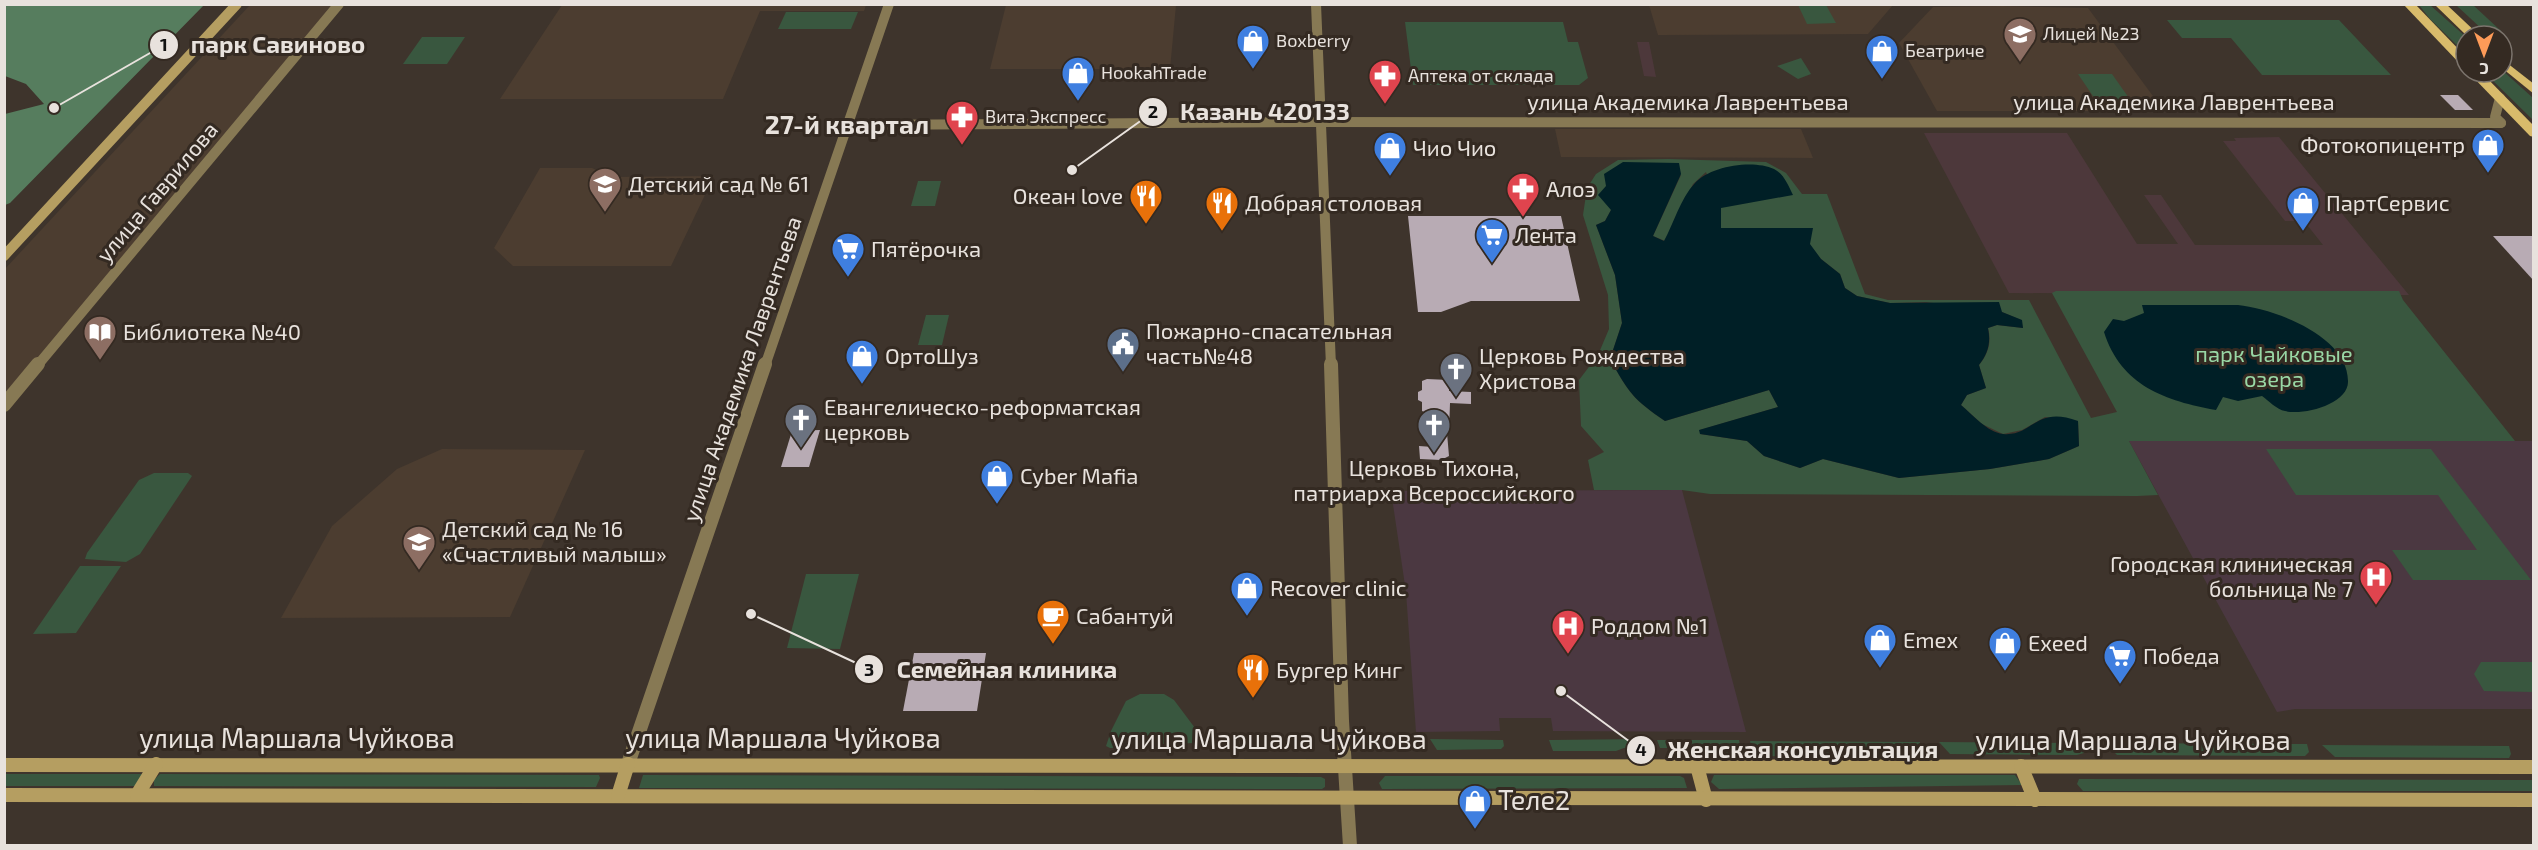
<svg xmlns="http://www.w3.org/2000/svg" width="2538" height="850" font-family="'Exo 2',sans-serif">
<rect width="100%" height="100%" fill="#3e342c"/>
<g fill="#4c3d30">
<path d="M250 5H334L5 399 4 270Z"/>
<path d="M562 5H866L864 11H760L723 99H500Z"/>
<path d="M1006 5H1176L1170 69H990Z"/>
<path d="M1649 5H1893L1868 34 1658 35Z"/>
<path d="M2003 6 2088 8 2164 111H1937L1899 43 1933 7Z"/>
<path d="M1555 129H1801L1813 158 1561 157Z"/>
<path d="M540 168H592L612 177 714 176 671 266H513L494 248Z"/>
<path d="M442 449 585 450 510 617 281 618 332 526 397 469Z"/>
</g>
<g fill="#4d383b">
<path d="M1637 42H1649L1656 77 1644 76Z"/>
<path d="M1924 133H2067L2137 244H2178L2144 195H2161L2195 245H2323L2304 221H2285L2223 141H2236L2234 138 2279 137 2409 295 2009 293Z"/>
</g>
<g fill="#4b3841">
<path d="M2129 441H2533V709H2295L2277 712Z"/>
<path d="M1682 490 1746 732 1553 731 1551 718H1499L1500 731 1416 732 1406 592 1391 491Z"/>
</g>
<g fill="#39573f" fill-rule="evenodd">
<path d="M1798 5H1826L1836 23 1807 24Z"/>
<path d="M2419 5H2430L2466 37V54L2430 19Z"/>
<path d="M2456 5H2473L2501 31H2484Z"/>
<path d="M786 12H858L851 29H778Z"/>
<path d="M2167 20H2339L2391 75H2262L2231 38H2182Z"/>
<path d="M1405 22H1563L1568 42H1578L1588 78 1579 85H1413Z"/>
<path d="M422 37H465L447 64H403Z"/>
<path d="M1801 58 1811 74 1798 79 1777 66Z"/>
<path d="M2502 70 2533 98V120L2484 72H2502Z"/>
<path d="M2078 74H2112L2136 108H2101Z"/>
<path d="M1668 159 1766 162 1786 173 1802 194H1827L1865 294 1888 300H2029L2091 418 2117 412 2052 293 2056 291H2399L2403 300 2515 441H2129L2158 495 2137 496 1710 494 1682 490H1594L1588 460 1604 452 1581 426 1579 380 1598 355 1609 329 1608 295 1583 215 1587 188 1596 174 1618 160ZM1706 172 1720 208 1721 229 1812 228 1809 244 1821 259 1840 274 1845 288 1857 296 1890 303 1926 302 2002 312 2021 320 2023 328 1997 325 1988 328C1992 342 1988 354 1979 365L1986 388 1967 395 1961 405 1982 424 2003 434 2022 430 2045 417 2078 421 2079 446 2049 459 1990 469 1899 478 1823 459 1800 468 1764 456 1747 441 1700 434V430L1778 407 1769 390 1665 421C1633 399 1629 393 1610 359L1622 323 1615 275 1596 225 1605 221 1611 210 1681 175 1653 236 1665 241 1693 184Z"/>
<path d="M918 181H941L935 206H911Z"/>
<path d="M926 315H949L942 345H918Z"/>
<path d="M2266 449H2431L2531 580H2413L2392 550H2477L2438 495H2296Z"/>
<path d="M154 473H188L192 476 140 554 126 562 85 559 87 553 139 480Z"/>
<path d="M80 566H121L76 633 33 634Z"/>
<path d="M806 574H859L840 649 787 648Z"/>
<path d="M2481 662H2533V692L2484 691 2474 674Z"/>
<path d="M1140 694H1164L1174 700 1201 736 1197 743C1168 743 1140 748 1110 748L1106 746 1111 731 1126 701Z"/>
<path d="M1430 739 1503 740 1504 746 1501 749 1437 750Z"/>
<path d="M1646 739 1648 747 1624 748 1616 751H1553L1549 740Z"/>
<path d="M1657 740H1739L1741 750 1738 755 1723 756 1704 748H1660Z"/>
<path d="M1750 741 1920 742V754L1912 757 1759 756 1752 750Z"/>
<path d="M1939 742 2085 743 2084 753 2077 755 1950 754Z"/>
<path d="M2105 743 2307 744 2309 752 2305 756H2300L2117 755Z"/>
<path d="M2322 745 2509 746 2511 754 2509 758H2504L2335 757Z"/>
<path d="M4 774H142L136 786H5Z"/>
<path d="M160 774 599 775 600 778 596 787 154 786V780Z"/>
<path d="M643 775 1321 777 1325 779V787L1322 789 639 788Z"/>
<path d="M1714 775H2015L2022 785 1719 789 1711 782Z"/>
<path d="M1385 776H1680L1684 778 1687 788 1382 789 1379 783Z"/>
<path d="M2079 779 2533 780 2534 791H2083L2077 784Z"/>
</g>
<path fill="#567d5e" d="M5 4 204 5 10 203 5 205V114L44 104 26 84 5 76Z"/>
<g fill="#001f26">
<path d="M1623 162 1679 163 1681 174 1653 236 1664 241C1674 223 1680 199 1695 183 1710 166 1753 159 1774 169 1784 174 1788 185 1793 195L1721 208V228H1813L1810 244 1821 259 1840 274 1845 288 1857 296 1890 303 1999 302 2002 312 2022 320 2023 328 1997 325 1988 328C1991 343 1988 354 1979 365L1986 388 1967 395 1961 405C1973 415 1987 432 2003 434 2033 437 2035 405 2078 421L2079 446 2049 459 1990 469 1899 478 1823 459 1800 468 1764 456 1747 441 1700 434 1699 430 1778 407 1769 390 1665 421C1633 399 1629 393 1610 359L1622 323 1615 275 1596 225 1605 221 1611 210 1598 195 1606 186 1604 174Z"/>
<path d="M2142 305H2238C2275 309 2348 336 2348 381 2349 404 2303 416 2285 411 2277 410 2268 400 2262 396L2238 401 2223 397 2216 410C2166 401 2121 386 2104 332L2113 319 2124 321 2144 313Z"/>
</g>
<g fill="#b8abb4">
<path d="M2440 95H2458L2473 110H2455Z"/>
<path d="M1408 216H1561L1580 301H1471L1441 312H1418Z"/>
<path d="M2493 236H2534V281Z"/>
<path d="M1427 379 1449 380V391L1471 392V404L1450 403 1449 433H1447L1449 456 1441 460 1420 459 1419 446 1433 447 1432 415 1422 411V402L1418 400V392L1422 390V381Z"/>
<path d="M820 430 809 467H781L792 431Z"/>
<path d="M914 653H986L977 711H903Z"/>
</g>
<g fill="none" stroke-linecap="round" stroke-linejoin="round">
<g stroke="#877954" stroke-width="10">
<path d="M2500 98 2495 117 2501 123"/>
<path d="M848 125 1310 122 2501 123"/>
<path d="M37 366 339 4"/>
<path d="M765 366 889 4"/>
</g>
<g stroke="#877954" stroke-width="14">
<path d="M4 405 38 364"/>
<path d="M628 764 765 364"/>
</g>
<path stroke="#877954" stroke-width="10" d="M1316 4 1331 366"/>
<path stroke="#877954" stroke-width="14" d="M1331 364 1342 721 1350 846"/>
<path stroke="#b59e61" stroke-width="10" d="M4 256 237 4"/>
<g stroke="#b59e61" stroke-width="14">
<path d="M4 765 2534 767"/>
<path d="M1697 766 1706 800"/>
<path d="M2021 766 2035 800"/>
<path d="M4 795 2534 800"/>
<path d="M137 795 156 764"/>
<path d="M618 796 628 764"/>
</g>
<g fill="#d8bb6b" fill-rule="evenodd">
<path d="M2403 4H2415L2466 57V67L2462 66Z"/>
<path d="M2434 4H2446L2480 36H2467Z"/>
<path d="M2502 59 2534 84V94L2502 68Z"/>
<path d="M2468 72H2481L2534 126V137L2530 136Z"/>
</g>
</g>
<defs>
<g id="school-pin" transform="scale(1.725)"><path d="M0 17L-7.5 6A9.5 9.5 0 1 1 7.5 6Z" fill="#8d6e63" stroke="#342a22"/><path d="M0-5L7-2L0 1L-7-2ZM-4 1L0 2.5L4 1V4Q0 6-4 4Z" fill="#fff"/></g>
<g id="shop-pin" transform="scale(1.725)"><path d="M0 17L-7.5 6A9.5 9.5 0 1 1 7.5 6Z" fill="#3f7fe0" stroke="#342a22"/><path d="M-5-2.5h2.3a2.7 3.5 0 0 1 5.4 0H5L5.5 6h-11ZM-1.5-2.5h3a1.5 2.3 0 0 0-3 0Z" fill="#fff"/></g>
<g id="pharmacy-pin" transform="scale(1.725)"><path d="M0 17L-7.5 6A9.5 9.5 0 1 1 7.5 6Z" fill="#e0444e" stroke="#342a22"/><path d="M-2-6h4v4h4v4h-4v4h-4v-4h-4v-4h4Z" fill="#fff"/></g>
<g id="restaurant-pin" transform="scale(1.725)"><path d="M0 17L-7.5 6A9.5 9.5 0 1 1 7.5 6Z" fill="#e8710a" stroke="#342a22"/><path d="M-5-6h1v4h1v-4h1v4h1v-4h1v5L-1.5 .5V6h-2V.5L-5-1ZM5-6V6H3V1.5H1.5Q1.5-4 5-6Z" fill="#fff"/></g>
<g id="supermarket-pin" transform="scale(1.725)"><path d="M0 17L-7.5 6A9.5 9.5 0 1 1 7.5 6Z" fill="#3f7fe0" stroke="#342a22"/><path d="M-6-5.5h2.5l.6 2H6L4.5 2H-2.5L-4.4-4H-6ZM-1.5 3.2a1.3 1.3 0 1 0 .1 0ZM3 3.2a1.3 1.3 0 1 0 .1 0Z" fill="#fff"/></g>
<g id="library-pin" transform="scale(1.725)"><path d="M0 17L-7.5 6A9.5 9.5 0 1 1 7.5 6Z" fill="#8d6e63" stroke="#342a22"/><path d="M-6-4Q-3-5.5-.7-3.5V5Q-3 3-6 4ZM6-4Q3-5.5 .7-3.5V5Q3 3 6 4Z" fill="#fff"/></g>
<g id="civic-pin" transform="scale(1.725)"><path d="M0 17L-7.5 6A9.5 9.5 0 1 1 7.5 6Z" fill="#5c6f8a" stroke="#342a22"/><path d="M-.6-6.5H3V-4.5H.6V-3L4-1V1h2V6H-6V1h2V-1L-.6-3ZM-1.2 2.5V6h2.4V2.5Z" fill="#fff"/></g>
<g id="church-pin" transform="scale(1.725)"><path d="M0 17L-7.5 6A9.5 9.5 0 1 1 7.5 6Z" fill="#6b7280" stroke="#342a22"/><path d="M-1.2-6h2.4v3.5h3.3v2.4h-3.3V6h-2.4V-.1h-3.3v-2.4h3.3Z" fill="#fff"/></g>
<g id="hospital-pin" transform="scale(1.725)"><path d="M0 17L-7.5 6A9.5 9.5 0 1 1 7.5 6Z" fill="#e0444e" stroke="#342a22"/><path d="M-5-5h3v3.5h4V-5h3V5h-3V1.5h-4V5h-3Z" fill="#fff"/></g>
<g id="cafe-pin" transform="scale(1.725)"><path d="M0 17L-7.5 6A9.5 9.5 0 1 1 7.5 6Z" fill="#e8710a" stroke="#342a22"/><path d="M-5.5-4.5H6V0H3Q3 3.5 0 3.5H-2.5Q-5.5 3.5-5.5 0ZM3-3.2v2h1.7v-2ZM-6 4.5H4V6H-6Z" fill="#fff"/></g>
</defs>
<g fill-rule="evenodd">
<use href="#school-pin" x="2020" y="34"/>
<use href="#shop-pin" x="1253" y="41"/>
<use href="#shop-pin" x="1882" y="51"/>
<use href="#shop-pin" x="1078" y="73"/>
<use href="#pharmacy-pin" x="1385" y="76"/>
<use href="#pharmacy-pin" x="962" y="117"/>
<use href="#shop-pin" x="2488" y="145"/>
<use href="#shop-pin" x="1390" y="148"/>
<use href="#school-pin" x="605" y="184"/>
<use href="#pharmacy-pin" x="1523" y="189"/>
<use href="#restaurant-pin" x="1146" y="196"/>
<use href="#restaurant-pin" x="1222" y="203"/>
<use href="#shop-pin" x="2303" y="203"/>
<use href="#supermarket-pin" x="1492" y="235"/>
<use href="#supermarket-pin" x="848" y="249"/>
<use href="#library-pin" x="100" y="332"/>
<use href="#civic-pin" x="1123" y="344"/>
<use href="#shop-pin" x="862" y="356"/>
<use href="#church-pin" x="1456" y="369"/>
<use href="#church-pin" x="801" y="420"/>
<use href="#church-pin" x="1434" y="425"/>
<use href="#shop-pin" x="997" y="476"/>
<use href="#school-pin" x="419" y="542"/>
<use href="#hospital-pin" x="2376" y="577"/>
<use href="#shop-pin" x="1247" y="588"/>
<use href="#cafe-pin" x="1053" y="616"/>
<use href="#hospital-pin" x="1568" y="626"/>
<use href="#shop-pin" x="1880" y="640"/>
<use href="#shop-pin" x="2005" y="643"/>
<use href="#supermarket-pin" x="2120" y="656"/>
<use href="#restaurant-pin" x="1253" y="670"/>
<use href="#shop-pin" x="1475" y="801"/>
</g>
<g text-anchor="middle" stroke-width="6" stroke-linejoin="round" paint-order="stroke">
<g font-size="18" fill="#e8e2dd" stroke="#342a22" text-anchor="start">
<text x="2043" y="40">Лицей №23</text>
<text x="1276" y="47">Boxberry</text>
<text x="1905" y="57">Беатриче</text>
<text x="1101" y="79">HookahTrade</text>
<text x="1408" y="82">Аптека от склада</text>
<text x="985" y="123">Вита Экспресс</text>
</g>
<g font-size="22" fill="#e8e2dd" stroke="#342a22">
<text x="1688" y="110">улица Академика Лаврентьева</text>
<text x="2174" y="110">улица Академика Лаврентьева</text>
<text transform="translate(157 192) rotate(-50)" y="8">улица Гаврилова</text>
<text transform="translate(742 369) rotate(-71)" y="8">улица Академика Лаврентьева</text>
</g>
<g font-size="22" fill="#e8e2dd" stroke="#342a22" text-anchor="start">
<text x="2465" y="153" text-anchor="end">Фотокопицентр</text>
<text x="1413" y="156">Чио Чио</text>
<text x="628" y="192">Детский сад № 61</text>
<text x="1546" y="197">Алоэ</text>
<text x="1123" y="204" text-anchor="end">Океан love</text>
<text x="1245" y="211">Добрая столовая</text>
<text x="2326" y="211">ПартСервис</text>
<text x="1515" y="243">Лента</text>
<text x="871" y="257">Пятёрочка</text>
<text x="1146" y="339">Пожарно-спасательная<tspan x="1146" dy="25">часть№48</tspan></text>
<text x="123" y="340">Библиотека №40</text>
<text x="885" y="364">ОртоШуз</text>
<text x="1479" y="364">Церковь Рождества<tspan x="1479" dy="25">Христова</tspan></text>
<text x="824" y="415">Евангелическо-реформатская<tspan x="824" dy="25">церковь</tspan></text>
<text x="1434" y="476" text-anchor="middle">Церковь Тихона,<tspan x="1434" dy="25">патриарха Всероссийского</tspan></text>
<text x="1020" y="484">Cyber Mafia</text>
<text x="442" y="537">Детский сад № 16<tspan x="442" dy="25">«Счастливый малыш»</tspan></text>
<text x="2353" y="572" text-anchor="end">Городская клиническая<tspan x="2353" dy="25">больница № 7</tspan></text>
<text x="1270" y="596">Recover clinic</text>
<text x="1076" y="624">Сабантуй</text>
<text x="1591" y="634">Роддом №1</text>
<text x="1903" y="648">Emex</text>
<text x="2028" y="651">Exeed</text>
<text x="2143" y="664">Победа</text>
<text x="1276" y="678">Бургер Кинг</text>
</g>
<g font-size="22" fill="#99d7a5" stroke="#342a22">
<text x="2274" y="362">парк Чайковые<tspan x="2274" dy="25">озера</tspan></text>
</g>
<g font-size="26" font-weight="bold" fill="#e8e2dd" stroke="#342a22">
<text x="847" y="134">27-й квартал</text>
</g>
<g font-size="27" fill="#e8e2dd" stroke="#342a22">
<text x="297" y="748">улица Маршала Чуйкова</text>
<text x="783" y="748">улица Маршала Чуйкова</text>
<text x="1269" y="749">улица Маршала Чуйкова</text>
<text x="2133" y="750">улица Маршала Чуйкова</text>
</g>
<g font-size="27" fill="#e8e2dd" stroke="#342a22" text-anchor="start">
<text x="1498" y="810">Теле2</text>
</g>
</g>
<path fill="none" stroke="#e8e2dd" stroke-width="2" d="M54 108L164 45M1072 170L1153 112M751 614L869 669M1561 691L1641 750"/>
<g fill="#e8e2dd" stroke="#342a22" stroke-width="2">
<circle cx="54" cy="108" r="6"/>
<circle cx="1072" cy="170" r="6"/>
<circle cx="751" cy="614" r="6"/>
<circle cx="1561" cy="691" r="6"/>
<circle cx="164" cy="45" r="15"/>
<circle cx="1153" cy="112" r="15"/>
<circle cx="869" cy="669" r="15"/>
<circle cx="1641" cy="750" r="15"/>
</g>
<g font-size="18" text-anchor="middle" font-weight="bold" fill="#111">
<text x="164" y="51">1</text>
<text x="1153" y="118">2</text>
<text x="869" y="676">3</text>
<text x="1641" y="756">4</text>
</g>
<g font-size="24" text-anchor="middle" font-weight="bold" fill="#e8e2dd" stroke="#342a22" stroke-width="6" stroke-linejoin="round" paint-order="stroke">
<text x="278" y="53">парк Савиново</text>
<text x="1265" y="120">Казань 420133</text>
<text x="1007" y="678">Семейная клиника</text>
<text x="1803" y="758">Женская консультация</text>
</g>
<rect width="2538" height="850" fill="none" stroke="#e8e2dd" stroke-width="12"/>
<g transform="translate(2484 54) rotate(180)"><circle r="28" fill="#342a22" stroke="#7c746d" stroke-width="1.5"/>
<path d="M0-4.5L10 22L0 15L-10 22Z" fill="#fe9b58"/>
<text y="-9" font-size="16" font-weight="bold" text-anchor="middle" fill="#e8e2dd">С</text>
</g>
</svg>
